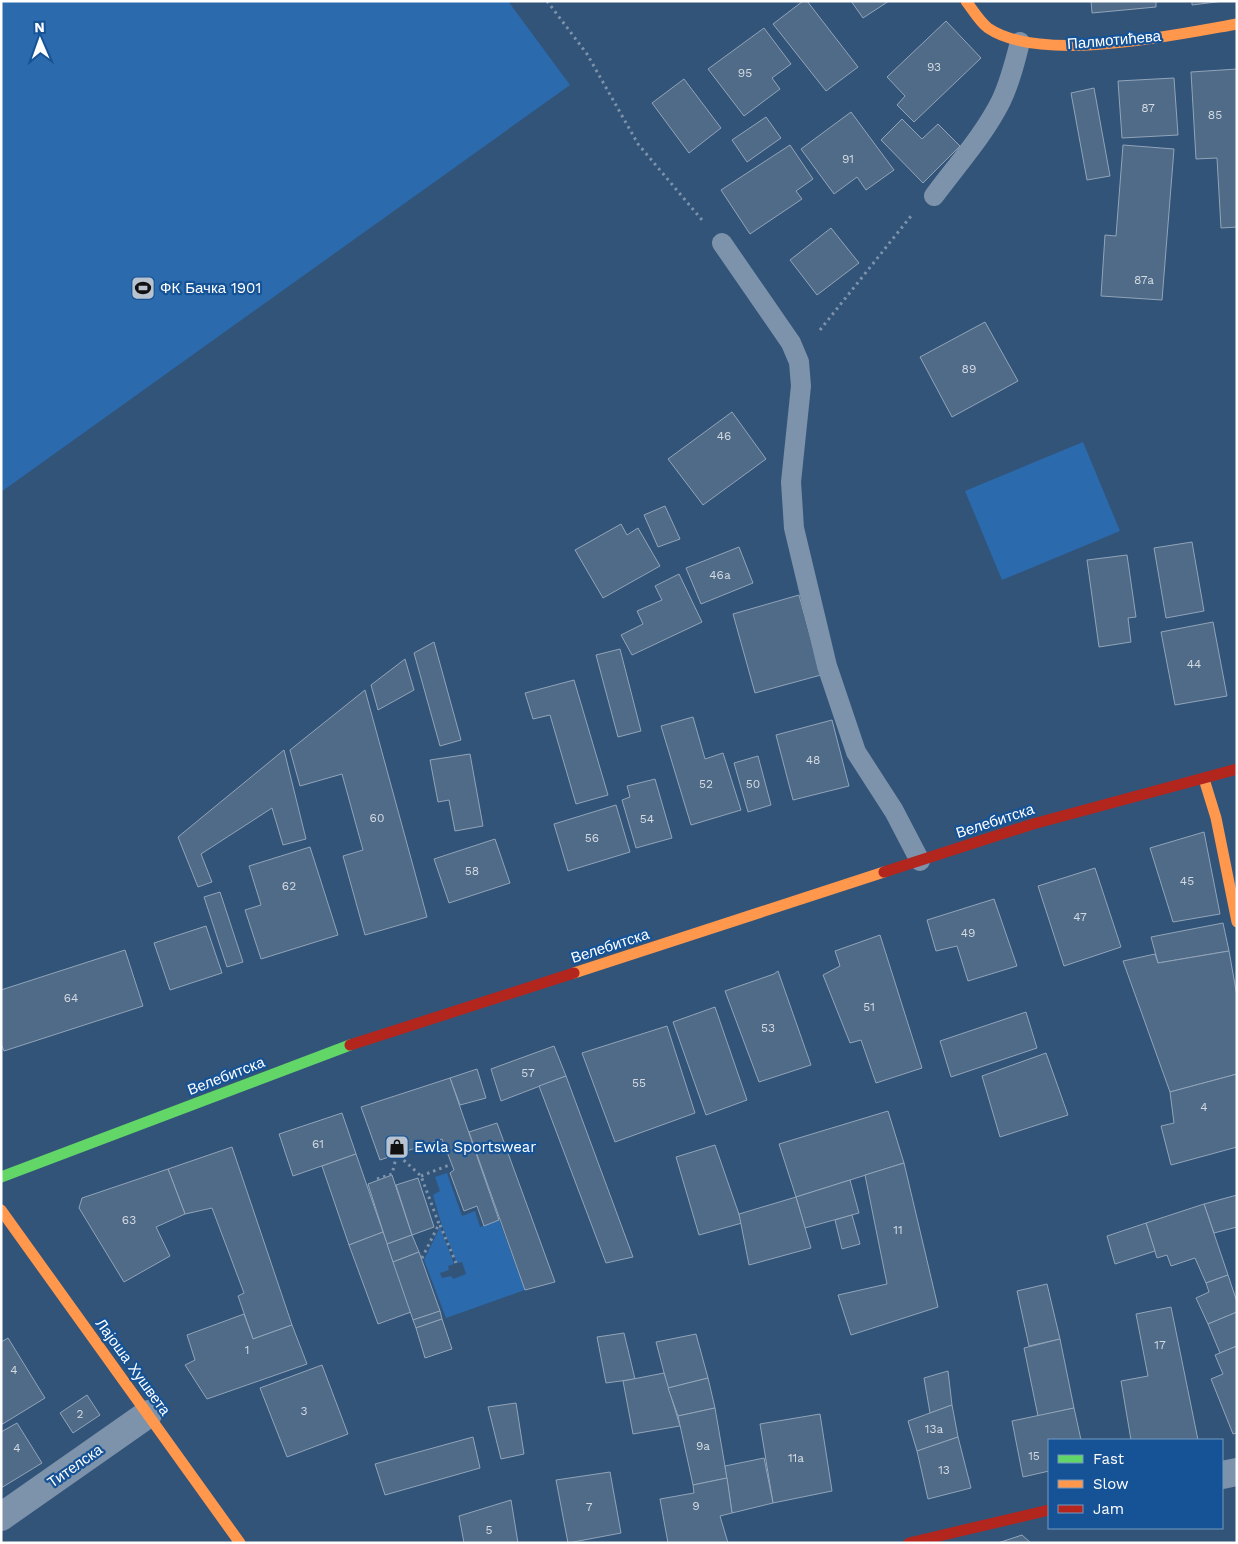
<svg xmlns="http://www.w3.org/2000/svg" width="1238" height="1544" font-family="'Work Sans',sans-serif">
<rect width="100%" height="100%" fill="#335479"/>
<g fill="#2b6aac">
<path d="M1 1H508L570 85 1 492Z"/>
<path d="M1083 442 1120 531 1002 580 965 491Z"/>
<path d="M447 1173 462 1216 475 1211 480 1227 499 1220 525 1290 446 1318 424 1260 440 1227 454 1264 448 1266 449 1270 440 1273 442 1278 451 1276 453 1279 466 1274 462 1262 457 1263 442 1226 433 1195 440 1191 435 1177Z"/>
</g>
<g fill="#506b88" stroke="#91a4b9">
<path d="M803 1H807L858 67 826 91 773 24Z"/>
<path d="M851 1H889L863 18Z"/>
<path d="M1091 1H1156V7L1092 13Z"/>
<path d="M1192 1H1224L1192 5Z"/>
<path d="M946 21 981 58 914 122 897 105 905 96 887 77Z"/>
<path d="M764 28 791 64 772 78 780 89 744 116 708 69Z"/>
<path d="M1237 69V227L1221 228 1217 158 1196 159 1191 72Z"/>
<path d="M1174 78 1178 135 1122 138 1118 81Z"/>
<path d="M684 79 721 128 689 153 652 103Z"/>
<path d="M1094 88 1110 176 1087 180 1071 93Z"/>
<path d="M851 112 894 170 866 190 857 177 834 194 801 149Z"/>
<path d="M766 117 781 138 747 162 732 140Z"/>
<path d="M902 119 922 139 938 124 960 146 923 183 881 140Z"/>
<path d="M790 145 813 179 796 191 802 199 750 234 721 190Z"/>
<path d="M1123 145 1174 149 1162 300 1101 296 1105 235 1116 236Z"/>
<path d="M831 228 859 263 817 295 790 260Z"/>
<path d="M985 322 1018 381 952 417 920 357Z"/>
<path d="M732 412 766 459 703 505 668 459Z"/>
<path d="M665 506 680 539 658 547 644 515Z"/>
<path d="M621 524 627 535 638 528 660 566 603 598 575 550Z"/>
<path d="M1192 542 1204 611 1166 618 1154 548Z"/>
<path d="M739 547 753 583 701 604 686 568Z"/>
<path d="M1127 555 1136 617 1128 618 1131 642 1099 647 1087 560Z"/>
<path d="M679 574 702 622 632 655 621 635 643 624 637 611 662 600 655 586Z"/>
<path d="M799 595 821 675 755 693 733 614Z"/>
<path d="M1213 622 1227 696 1175 705 1161 632Z"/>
<path d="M434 642 461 740 440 746 414 653Z"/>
<path d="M620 649 641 731 618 737 596 655Z"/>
<path d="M405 659 414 690 378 710 371 685Z"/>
<path d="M574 680 608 795 576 804 550 715 533 719 525 693Z"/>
<path d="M365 690 427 917 365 935 343 856 363 850 342 774 300 786 290 750Z"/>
<path d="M693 717 705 759 723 753 741 810 691 825 661 726Z"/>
<path d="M832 720 849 786 793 800 776 735Z"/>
<path d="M284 750 306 839 283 845 272 808 201 854 212 882 198 887 178 837Z"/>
<path d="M470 754 483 826 455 831 449 800 438 802 430 760Z"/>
<path d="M758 756 771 805 748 812 734 763Z"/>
<path d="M655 779 672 838 636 848 622 800 630 797 627 786Z"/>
<path d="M616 805 630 852 568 871 554 824Z"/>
<path d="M1204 832 1220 914 1173 922 1150 848Z"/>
<path d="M495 839 510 883 449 903 434 859Z"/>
<path d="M310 847 338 935 261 959 245 910 261 905 249 866Z"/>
<path d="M1095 868 1121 947 1064 966 1038 886Z"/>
<path d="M220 892 243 962 227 967 204 897Z"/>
<path d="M994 899 1017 966 968 981 957 946 936 951 927 920Z"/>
<path d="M1223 923 1229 951 1158 963 1151 937Z"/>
<path d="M206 926 222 973 170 990 154 943Z"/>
<path d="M880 935 922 1068 876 1083 861 1040 850 1043 823 975 840 966 835 951Z"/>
<path d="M125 950 143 1006 4 1051 1 1044V990Z"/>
<path d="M1229 951 1237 996V1074L1170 1092 1123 961 1155 954 1158 963Z"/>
<path d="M778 971 811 1065 759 1082 725 991 774 974Z"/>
<path d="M715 1007 747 1100 706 1115 673 1022Z"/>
<path d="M1026 1012 1037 1048 951 1077 940 1041Z"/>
<path d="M667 1026 695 1113 615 1142 582 1053Z"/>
<path d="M554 1046 566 1076 501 1101 491 1069Z"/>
<path d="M1046 1053 1068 1115 1000 1137 982 1076Z"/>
<path d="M477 1069 486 1098 460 1105 450 1078Z"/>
<path d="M1237 1074V1147L1171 1165 1161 1126 1174 1123 1170 1092Z"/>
<path d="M566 1076 633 1257 606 1263 539 1086Z"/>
<path d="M450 1078 499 1220 484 1226 477 1206 464 1211 450 1173 454 1170 442 1139 380 1160 361 1107Z"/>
<path d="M888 1111 904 1163 796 1197 779 1144Z"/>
<path d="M342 1113 356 1154 293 1176 279 1134Z"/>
<path d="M497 1123 555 1282 525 1290 469 1132Z"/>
<path d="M715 1145 742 1223 699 1235 676 1157Z"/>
<path d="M232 1147 292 1325 253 1339 238 1296 244 1293 212 1208 185 1214 168 1169Z"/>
<path d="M356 1154 383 1232 349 1245 322 1166Z"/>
<path d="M904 1163 938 1307 851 1335 838 1295 887 1284 865 1175Z"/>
<path d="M168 1169 185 1214 156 1227 170 1256 124 1282 79 1208 82 1198Z"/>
<path d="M392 1175 412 1235 387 1244 368 1184Z"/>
<path d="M418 1178 434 1227 412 1235 396 1185Z"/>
<path d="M850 1180 859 1213 805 1228 796 1197Z"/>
<path d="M1237 1195V1227L1214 1233 1204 1204Z"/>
<path d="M796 1197 811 1248 749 1265 739 1214Z"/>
<path d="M1204 1204 1228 1275 1206 1283 1195 1258 1171 1266 1167 1255 1157 1258 1146 1223Z"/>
<path d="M852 1215 860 1244 842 1249 835 1220Z"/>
<path d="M1146 1223 1155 1251 1115 1264 1107 1236Z"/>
<path d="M383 1232 411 1312 378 1324 349 1245Z"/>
<path d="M412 1235 419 1252 393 1262 387 1244Z"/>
<path d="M419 1252 440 1311 413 1320 393 1262Z"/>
<path d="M1228 1275 1237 1302V1312L1208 1324 1196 1298 1209 1292 1206 1283Z"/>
<path d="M1047 1284 1060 1339 1029 1346 1017 1291Z"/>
<path d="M1171 1307 1198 1440H1131L1121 1381 1148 1376 1136 1314Z"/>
<path d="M440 1311 442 1319 416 1328 413 1320Z"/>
<path d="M1237 1312V1346L1220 1353 1208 1324Z"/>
<path d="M244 1314 253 1339 292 1325 307 1364 207 1399 185 1365 195 1360 187 1335Z"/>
<path d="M442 1319 452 1349 425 1358 416 1328Z"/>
<path d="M624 1333 635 1379 606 1383 597 1337Z"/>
<path d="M696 1334 708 1378 668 1388 656 1342Z"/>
<path d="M8 1338 45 1398 1 1425V1342Z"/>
<path d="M1060 1339 1074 1408 1038 1416 1024 1348Z"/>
<path d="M1237 1346V1433L1233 1434 1211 1379 1223 1374 1215 1355Z"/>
<path d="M322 1365 348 1434 287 1457 260 1388Z"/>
<path d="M948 1371 952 1405 930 1413 924 1378Z"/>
<path d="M664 1373 680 1426 633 1434 623 1381Z"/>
<path d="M708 1378 715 1408 678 1416 668 1388Z"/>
<path d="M87 1395 100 1415 73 1433 60 1413Z"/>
<path d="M516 1403 524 1454 501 1459 488 1407Z"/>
<path d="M952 1405 958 1437 917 1451 908 1421Z"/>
<path d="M715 1408 727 1478 693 1485 678 1416Z"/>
<path d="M1074 1408 1081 1440H1049V1471L1023 1477 1012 1421Z"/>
<path d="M820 1414 832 1491 773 1503 760 1424Z"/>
<path d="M17 1423 42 1463 1 1488V1432Z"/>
<path d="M473 1437 480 1468 385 1495 375 1464Z"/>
<path d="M958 1437 971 1488 928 1499 917 1451Z"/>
<path d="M764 1458 773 1503 732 1513 725 1466Z"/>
<path d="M610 1472 621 1533 568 1543 556 1480Z"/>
<path d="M727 1478 732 1513 720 1516 728 1543H668L660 1499 694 1493 693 1485Z"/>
<path d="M511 1500 518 1543H464L459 1516Z"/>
<path d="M1022 1535 1031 1543H998Z"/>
</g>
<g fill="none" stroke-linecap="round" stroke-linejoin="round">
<g stroke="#7d93ab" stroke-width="3" stroke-dasharray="2.5 4" stroke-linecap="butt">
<path d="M547 1 587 54 638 144 702 220"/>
<path d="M820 330 911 216"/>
<path d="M421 1176 452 1164"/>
<path d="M377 1179 392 1174 397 1154 421 1176 439 1224 421 1260"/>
<path d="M440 1225 456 1263"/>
</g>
<g stroke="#7d93ab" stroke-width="20">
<path d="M934 196C957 165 984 135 1001 101 1010 82 1015 62 1020 42"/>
<path d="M722 243 791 343 799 362 801 386 791 482 794 528 827 666 856 752 894 811 920 861"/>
</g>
<g stroke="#7d93ab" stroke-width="28">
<path d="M1222 1475 1237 1472"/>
<path d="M1 1517 148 1414"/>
</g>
<path stroke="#63d668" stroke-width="11" d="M1 1177 350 1045"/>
<g stroke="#ff974d" stroke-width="11">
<path d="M966 1C973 10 979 21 988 28 1041 64 1175 35 1237 24"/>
<path d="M1204 779 1216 818 1237 922"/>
<path d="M574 973 884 872"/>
<path d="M1 1210 240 1543"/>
</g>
<g stroke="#b3261e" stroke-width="11">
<path d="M884 872 1033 824 1237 769"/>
<path d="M350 1045 574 973"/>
<path d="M909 1543 1049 1510"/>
</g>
</g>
<defs>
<g id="stadium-square" transform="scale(1.25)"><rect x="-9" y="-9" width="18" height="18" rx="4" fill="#b8c3d0" stroke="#165396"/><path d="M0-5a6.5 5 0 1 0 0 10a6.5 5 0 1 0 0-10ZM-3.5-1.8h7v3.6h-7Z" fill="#111"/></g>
<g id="shop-square" transform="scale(1.25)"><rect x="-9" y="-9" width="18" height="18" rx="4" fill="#b8c3d0" stroke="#165396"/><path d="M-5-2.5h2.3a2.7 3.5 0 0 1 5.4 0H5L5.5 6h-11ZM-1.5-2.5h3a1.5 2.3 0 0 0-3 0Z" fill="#111"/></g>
</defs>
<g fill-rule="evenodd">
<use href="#stadium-square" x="143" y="288"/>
<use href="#shop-square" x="397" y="1147"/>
</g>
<g text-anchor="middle" stroke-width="4.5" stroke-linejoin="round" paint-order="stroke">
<g font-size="12" fill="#d3dae1">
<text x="934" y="71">93</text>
<text x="745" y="77">95</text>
<text x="1148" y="112">87</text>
<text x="1215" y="119">85</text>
<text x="848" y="163">91</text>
<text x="1144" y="284">87a</text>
<text x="969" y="373">89</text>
<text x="724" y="440">46</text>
<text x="720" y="579">46a</text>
<text x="1194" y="668">44</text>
<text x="813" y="764">48</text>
<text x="706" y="788">52</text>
<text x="753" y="788">50</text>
<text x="377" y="822">60</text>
<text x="647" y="823">54</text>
<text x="592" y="842">56</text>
<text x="472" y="875">58</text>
<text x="1187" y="885">45</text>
<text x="289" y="890">62</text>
<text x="1080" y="921">47</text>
<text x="968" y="937">49</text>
<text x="71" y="1002">64</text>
<text x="869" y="1011">51</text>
<text x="768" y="1032">53</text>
<text x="528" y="1077">57</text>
<text x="639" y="1087">55</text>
<text x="1204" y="1111">4</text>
<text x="318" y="1148">61</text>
<text x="129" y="1224">63</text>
<text x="898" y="1234">11</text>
<text x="1160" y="1349">17</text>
<text x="247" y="1354">1</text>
<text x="14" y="1374">4</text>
<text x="304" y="1415">3</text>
<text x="80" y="1418">2</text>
<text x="934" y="1433">13a</text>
<text x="703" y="1450">9a</text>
<text x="17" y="1452">4</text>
<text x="1034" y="1460">15</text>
<text x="796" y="1462">11a</text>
<text x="944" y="1474">13</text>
<text x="696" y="1510">9</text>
<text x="589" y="1511">7</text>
<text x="489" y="1534">5</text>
</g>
<g font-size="15" fill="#fff" stroke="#165396">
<text transform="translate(1114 40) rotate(-5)" y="5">Палмотићева</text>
<text transform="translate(995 821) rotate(-18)" y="5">Велебитска</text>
<text transform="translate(610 946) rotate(-18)" y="5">Велебитска</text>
<text transform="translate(226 1076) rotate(-21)" y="5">Велебитска</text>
<text transform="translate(133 1367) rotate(54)" y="5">Лајоша Хушвета</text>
<text transform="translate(75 1466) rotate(-35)" y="5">Тителска</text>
</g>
<g font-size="15" fill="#fff" stroke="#165396" text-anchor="start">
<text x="160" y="293">ФК Бачка 1901</text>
<text x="414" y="1152">Ewla Sportswear</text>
</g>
</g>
<rect width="1238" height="1544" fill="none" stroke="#ffffff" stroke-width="5"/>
<rect x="1048" y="1439" width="175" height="90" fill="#165396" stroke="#7398c0"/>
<rect x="1058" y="1455" width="25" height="8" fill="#63d668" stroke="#7398c0"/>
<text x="1093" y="1464" font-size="15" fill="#ffffff">Fast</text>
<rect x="1058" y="1480" width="25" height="8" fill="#ff974d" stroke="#7398c0"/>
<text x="1093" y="1489" font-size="15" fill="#ffffff">Slow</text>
<rect x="1058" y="1505" width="25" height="8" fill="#b3261e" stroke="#7398c0"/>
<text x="1093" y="1514" font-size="15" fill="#ffffff">Jam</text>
<g transform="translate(40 40) rotate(358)" stroke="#165396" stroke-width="4" paint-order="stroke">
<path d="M0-4L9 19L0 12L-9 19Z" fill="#ffffff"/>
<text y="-8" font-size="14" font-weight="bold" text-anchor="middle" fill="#ffffff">N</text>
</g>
</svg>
